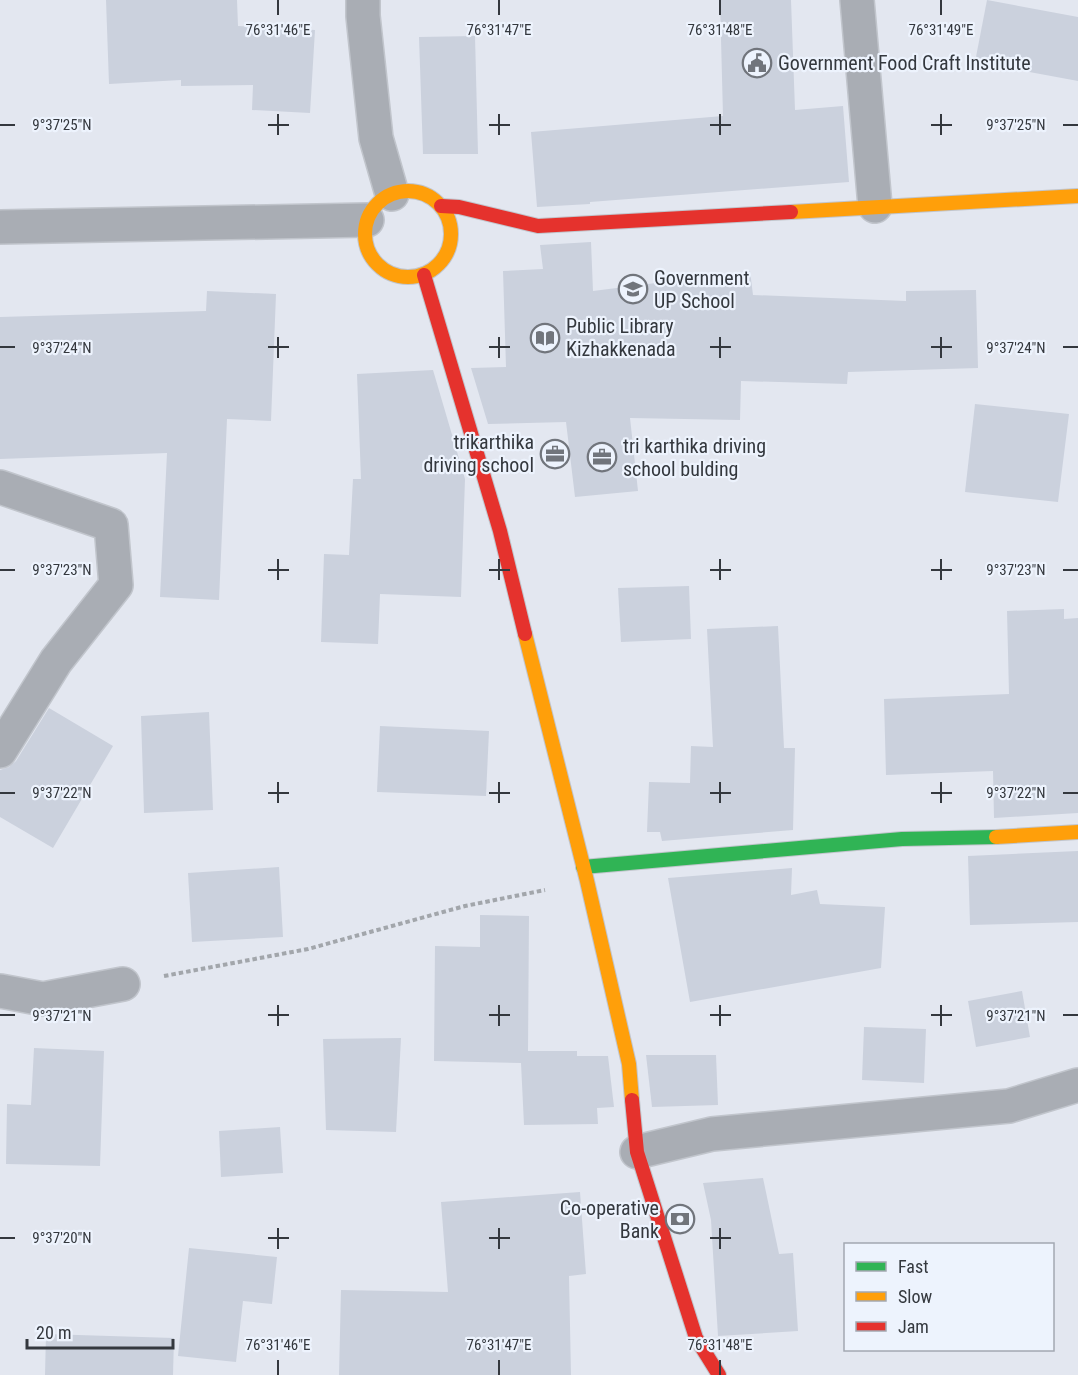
<svg xmlns="http://www.w3.org/2000/svg" width="1078" height="1375" font-family="'Roboto Condensed',sans-serif">
<rect width="100%" height="100%" fill="#e3e7f0"/>
<g fill="#cbd1dd">
<path d="M106 0H237L238 26 315 30 310 113 252 110 253 85 181 86V80L109 84Z"/>
<path d="M720 0H791L795 110 843 106 849 182 590 202V204L537 207 531 132 723 116Z"/>
<path d="M987 0 1078 17V81L975 62Z"/>
<path d="M475 36 478 154H423L419 37Z"/>
<path d="M591 242 593 291 750 271 753 295 906 301V291L976 290 978 368 848 372 847 384 741 381 740 420 630 418 638 491 575 497 566 422 488 424 471 368 506 367 503 271 543 269 540 245Z"/>
<path d="M207 291 276 294 271 421 227 419 219 600 160 597 167 453 0 459V317L206 311Z"/>
<path d="M433 370 465 479 461 597 380 594 378 644 321 642 324 554 349 555 353 479H361L357 374Z"/>
<path d="M975 404 1069 414 1058 502 965 492Z"/>
<path d="M689 586 691 639 621 642 618 588Z"/>
<path d="M1064 609V619L1078 618V813L994 818 993 771 886 775 884 699 1009 694 1007 611Z"/>
<path d="M778 626 784 748H795L793 830 662 841 660 832H647L649 782 690 783 691 746 713 747 707 629Z"/>
<path d="M49 708 113 746 53 848 0 817V770L9 767 16 761Z"/>
<path d="M209 712 213 810 144 813 141 716Z"/>
<path d="M380 726 489 731 486 796 377 792Z"/>
<path d="M1078 851V922L970 925 968 856Z"/>
<path d="M279 867 283 937 192 942 188 873Z"/>
<path d="M792 868 791 895 817 890 820 904 885 907 881 968 690 1002 668 878Z"/>
<path d="M480 915 529 916 528 1051H577V1056H608L614 1107 597 1108 598 1124 524 1125 521 1063 434 1061 435 946 480 947Z"/>
<path d="M1022 991 1030 1037 976 1047 968 1001Z"/>
<path d="M864 1027 926 1029 924 1083 862 1080Z"/>
<path d="M401 1038 396 1132 326 1130 323 1039Z"/>
<path d="M34 1048 104 1051 100 1166 6 1164 7 1104 31 1105Z"/>
<path d="M646 1055H716L718 1105 652 1107Z"/>
<path d="M280 1127 283 1173 221 1177 219 1131Z"/>
<path d="M763 1178 779 1254 793 1253 798 1331 718 1336 711 1220 703 1183Z"/>
<path d="M580 1192 586 1274 569 1276 571 1375H339L341 1290 448 1292 441 1202Z"/>
<path d="M189 1248 277 1257 272 1304 243 1301 236 1362 178 1356Z"/>
<path d="M46 1334 174 1338 173 1375H45Z"/>
</g>
<g fill="none" stroke-linecap="round" stroke-linejoin="round">
<g stroke="#c1c5cc" stroke-width="36">
<g id="street">
<path d="M363 0V16L376 138 392 194"/>
<path d="M857 0 875 206"/>
<path d="M0 227 367 220"/>
<path d="M0 487 111 525 116 585 56 661 0 751"/>
<path d="M0 991 43 999 123 984"/>
<path d="M637 1152 712 1134 1009 1106 1078 1085"/>
</g>
</g>
<g stroke="#c1c5cc" stroke-width="16">
<path id="fast" d="M583 867 902 839 996 837"/>
</g>
<g stroke="#c1c5cc" stroke-width="16">
<g id="slow">
<circle cx="408" cy="234" r="43"/>
<path d="M791 212 1078 196"/>
<path d="M525 634 587 881 629 1064 632 1100"/>
<path d="M996 837 1078 832"/>
</g>
</g>
<g stroke="#c1c5cc" stroke-width="16">
<g id="jam">
<path d="M441 206 459 207 538 226 791 212"/>
<path d="M424 275 500 531 525 634"/>
<path d="M632 1100 637 1152 696 1338 719 1375"/>
</g>
</g>
<path stroke="#a2a6ab" stroke-width="4" stroke-dasharray="4.5 3" stroke-linecap="butt" d="M164 976 308 949 465 906 545 890"/>
<use href="#street" stroke="#a9adb4" stroke-width="33"/>
<use href="#fast" stroke="#30b455" stroke-width="14"/>
<use href="#slow" stroke="#ff9f0a" stroke-width="14"/>
<use href="#jam" stroke="#e5322d" stroke-width="14"/>
</g>
<path fill="none" stroke="#34383e" stroke-width="2" d="M278 0V15M499 0V15M720 0V15M941 0V15M278 114V135M499 114V135M720 114V135M941 114V135M0 125H15M268 125H289M489 125H510M710 125H731M931 125H952M1063 125H1078M278 337V358M499 337V358M720 337V358M941 337V358M0 347H15M268 347H289M489 347H510M710 347H731M931 347H952M1063 347H1078M278 559V580M499 559V580M720 559V580M941 559V580M0 570H15M268 570H289M489 570H510M710 570H731M931 570H952M1063 570H1078M278 782V803M499 782V803M720 782V803M941 782V803M0 793H15M268 793H289M489 793H510M710 793H731M931 793H952M1063 793H1078M278 1005V1026M499 1005V1026M720 1005V1026M941 1005V1026M0 1015H15M268 1015H289M489 1015H510M710 1015H731M931 1015H952M1063 1015H1078M278 1228V1249M499 1228V1249M720 1228V1249M0 1238H15M268 1238H289M489 1238H510M710 1238H731M278 1360V1375M499 1360V1375M720 1360V1375"/>
<defs>
<g id="civic-ring" transform="scale(1.5)"><circle r="9.5" fill="#edf3fd" stroke="#71757c" stroke-width="1.5"/><path d="M-.6-6.5H3V-4.5H.6V-3L4-1V1h2V6H-6V1h2V-1L-.6-3ZM-1.2 2.5V6h2.4V2.5Z" fill="#71757c"/></g>
<g id="school-ring" transform="scale(1.5)"><circle r="9.5" fill="#edf3fd" stroke="#71757c" stroke-width="1.5"/><path d="M0-5L7-2L0 1L-7-2ZM-4 1L0 2.5L4 1V4Q0 6-4 4Z" fill="#71757c"/></g>
<g id="library-ring" transform="scale(1.5)"><circle r="9.5" fill="#edf3fd" stroke="#71757c" stroke-width="1.5"/><path d="M-6-4Q-3-5.5-.7-3.5V5Q-3 3-6 4ZM6-4Q3-5.5 .7-3.5V5Q3 3 6 4Z" fill="#71757c"/></g>
<g id="office-ring" transform="scale(1.5)"><circle r="9.5" fill="#edf3fd" stroke="#71757c" stroke-width="1.5"/><path d="M-6-3h4V-5.5h4V-3h4V5H-6ZM-1-4.5V-3h2v-1.5ZM-6 0V1H6V0Z" fill="#71757c"/></g>
<g id="bank-ring" transform="scale(1.5)"><circle r="9.5" fill="#edf3fd" stroke="#71757c" stroke-width="1.5"/><path d="M-6-4H6V4H-6ZM0-2.3a2.3 2.3 0 1 0 0 4.6a2.3 2.3 0 1 0 0-4.6Z" fill="#71757c"/></g>
</defs>
<g fill-rule="evenodd">
<use href="#civic-ring" x="757" y="63"/>
<use href="#school-ring" x="633" y="289"/>
<use href="#library-ring" x="545" y="338"/>
<use href="#office-ring" x="555" y="454"/>
<use href="#office-ring" x="602" y="457"/>
<use href="#bank-ring" x="680" y="1219"/>
</g>
<g text-anchor="middle" stroke-width="4.5" stroke-linejoin="round" paint-order="stroke">
<g font-size="20" fill="#34383e" stroke="#edf3fd" text-anchor="start">
<text x="778" y="70">Government Food Craft Institute</text>
<text x="654" y="285">Government<tspan x="654" dy="23">UP School</tspan></text>
<text x="566" y="333">Public Library<tspan x="566" dy="23">Kizhakkenada</tspan></text>
<text x="534" y="449" text-anchor="end">trikarthika<tspan x="534" dy="23">driving school</tspan></text>
<text x="623" y="453">tri karthika driving<tspan x="623" dy="23">school bulding</tspan></text>
<text x="659" y="1215" text-anchor="end">Co-operative<tspan x="659" dy="23">Bank</tspan></text>
</g>
</g>
<g font-size="15" text-anchor="middle" fill="#34383e" stroke="#edf3fd" stroke-width="4.5" stroke-linejoin="round" paint-order="stroke">
<text x="278" y="35">76°31'46"E</text>
<text x="499" y="35">76°31'47"E</text>
<text x="720" y="35">76°31'48"E</text>
<text x="941" y="35">76°31'49"E</text>
<text x="62" y="130">9°37'25"N</text>
<text x="1016" y="130">9°37'25"N</text>
<text x="62" y="353">9°37'24"N</text>
<text x="1016" y="353">9°37'24"N</text>
<text x="62" y="575">9°37'23"N</text>
<text x="1016" y="575">9°37'23"N</text>
<text x="62" y="798">9°37'22"N</text>
<text x="1016" y="798">9°37'22"N</text>
<text x="62" y="1021">9°37'21"N</text>
<text x="1016" y="1021">9°37'21"N</text>
<text x="62" y="1243">9°37'20"N</text>
<text x="278" y="1350">76°31'46"E</text>
<text x="499" y="1350">76°31'47"E</text>
<text x="720" y="1350">76°31'48"E</text>
</g>
<rect x="844" y="1243" width="210" height="108" fill="#edf3fd" stroke="#a3a8b1" stroke-width="1.5"/>
<rect x="856" y="1262" width="30" height="9" fill="#30b455" stroke="#a3a8b1" stroke-width="1.5"/>
<text x="898" y="1273" font-size="18" fill="#34383e">Fast</text>
<rect x="856" y="1292" width="30" height="9" fill="#ff9f0a" stroke="#a3a8b1" stroke-width="1.5"/>
<text x="898" y="1303" font-size="18" fill="#34383e">Slow</text>
<rect x="856" y="1322" width="30" height="9" fill="#e5322d" stroke="#a3a8b1" stroke-width="1.5"/>
<text x="898" y="1333" font-size="18" fill="#34383e">Jam</text>
<path d="M27 1339v9h146v-9" fill="none" stroke="#34383e" stroke-width="3"/>
<text x="36" y="1339" font-size="18" fill="#34383e" stroke="#edf3fd" stroke-width="4.5" paint-order="stroke">20 m</text>
</svg>
